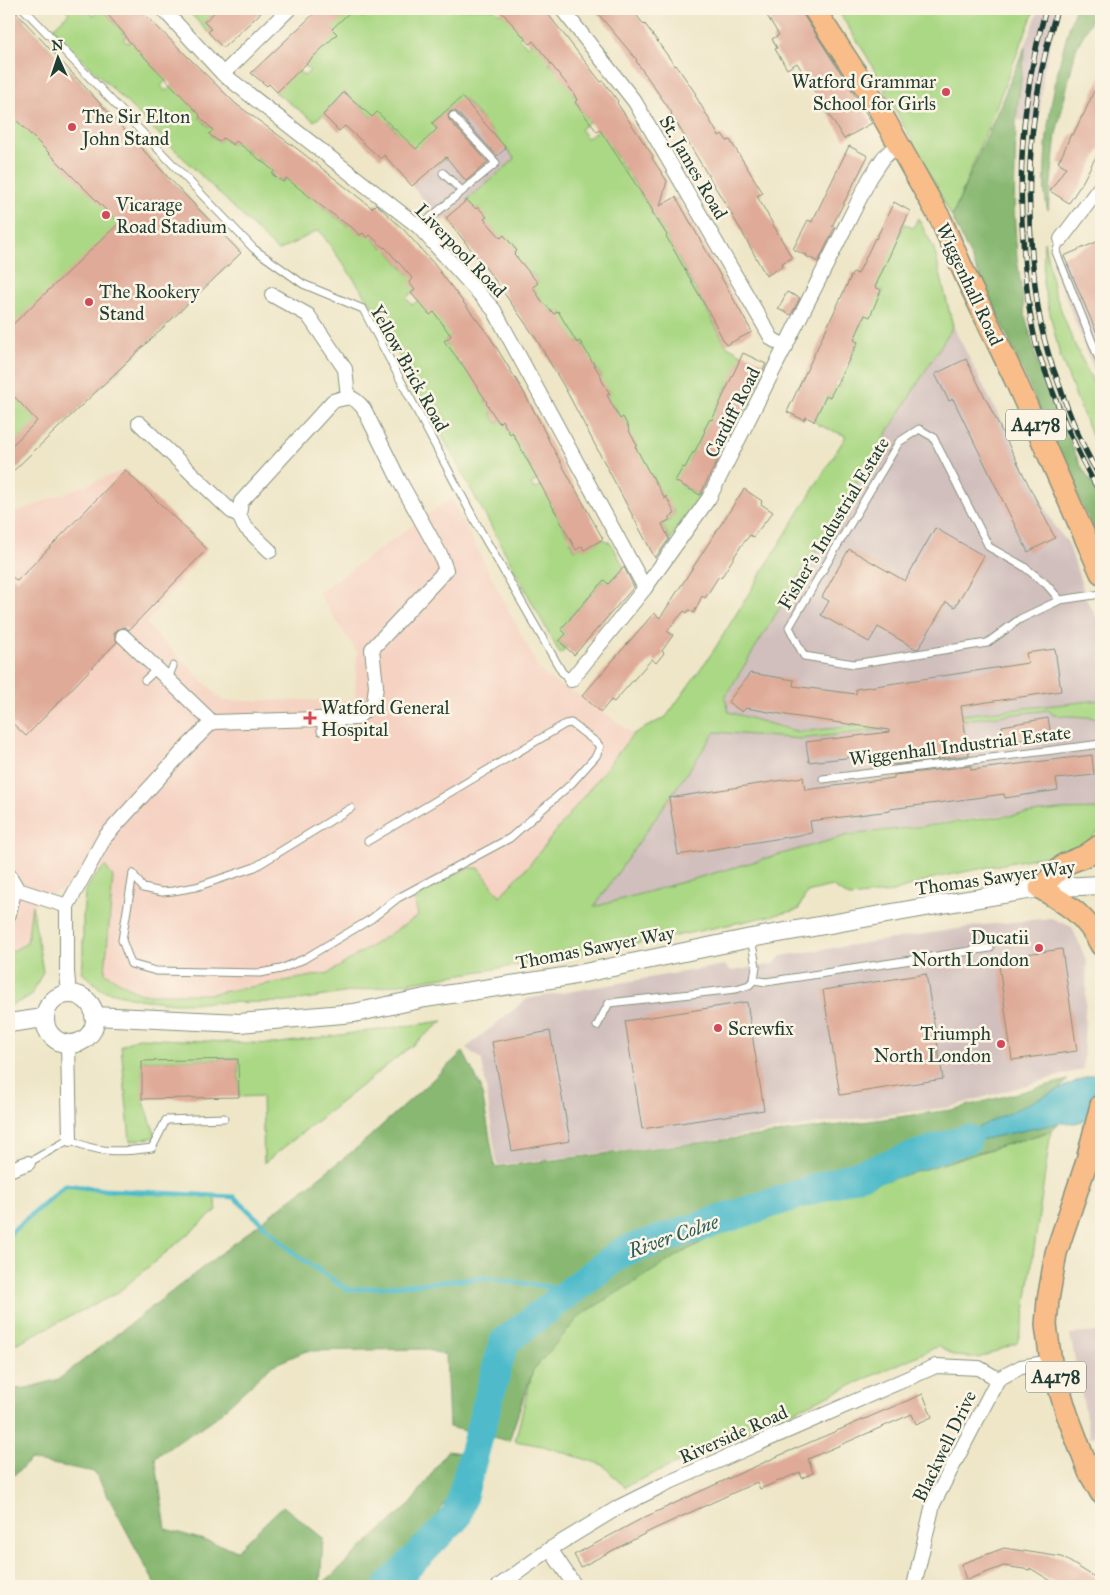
<svg xmlns="http://www.w3.org/2000/svg" width="1110" height="1595" font-family="'IM FELL Great Primer',serif">
<rect width="100%" height="100%" fill="#fcf5e5"/>
<filter id="ink" filterUnits="userSpaceOnUse"><feTurbulence type="fractalNoise" baseFrequency=".02" numOctaves="2"/><feDisplacementMap in="SourceGraphic" scale="10" xChannelSelector="R" yChannelSelector="G"/><feConvolveMatrix kernelMatrix="1 2 1 2 8 2 1 2 1" color-interpolation-filters="sRGB"/></filter>
<filter id="wash" filterUnits="userSpaceOnUse"><feTurbulence type="fractalNoise" baseFrequency=".0096" numOctaves="4" result="noise"/><feDisplacementMap in="SourceGraphic" scale="20" xChannelSelector="R" yChannelSelector="G"/><feGaussianBlur stdDeviation="1.12" result="paint"/><feColorMatrix in="noise" values="0 0 0 0 0 0 0 0 0 0 0 0 0 0 0 0 0 1.4 0 .05"/><feComposite in="paint" operator="in"/></filter>
<g filter="url(#wash)">
<rect width="100%" height="100%" fill="#eee6c7"/>
<path fill="#f5d2c2" d="M125 470 207 549 146 624 223 701 355 700 357 652 318 593 451 498 539 669 558 685 582 696 633 734 530 864 500 896 479 868H469L426 888 418 916 329 973 210 994H140L105 973 113 877 105 866 32 905 27 943 9 953V504L16 512Z"/>
<g fill="#d1bfbd">
<path d="M1039 9H1059L1044 70 1039 122 1016 120 1025 47Z"/>
<path d="M462 97 515 159 442 221 412 186 455 150 432 123Z"/>
<path d="M1077 251 1101 308 1100 386 1052 262Z"/>
<path d="M953 326 1055 527 1068 543 1087 601 1101 623V700L799 732 729 712 725 698Z"/>
<path d="M1049 710 1053 715 1101 718V809L1058 810 985 817 849 835 593 908 715 732 802 739Z"/>
<path d="M1051 918 1072 927 1087 962 1083 1069 950 1107 837 1121 714 1140 497 1165 482 1060 466 1048 527 999 724 965 732 971 774 964 781 956 983 925Z"/>
<path d="M1101 1332V1435L1090 1437 1070 1334Z"/>
</g>
<g fill="#abd885" stroke="#658a5c">
<path d="M9 9H13L167 176 241 253 9 475Z"/>
<path d="M65 9H91L89 11 93 16 101 9H110L106 13 126 36 123 39 128 43 136 36 141 40 134 46 162 75 173 73 161 86 166 91 174 83 190 90 183 97 192 106 207 107 199 117 209 127 222 120 210 135 219 142 223 138 233 145 243 135 245 137 240 144 251 153 257 146 262 150 257 158 262 162H281L271 175 276 180 278 178 283 182 292 171 320 205 348 226 353 220 355 230 360 235 363 233 367 238 374 230V240L383 248 388 243 389 252 408 274 415 273V290L406 298 412 305 431 291 440 308 459 330 444 341 448 347 452 344 472 348 456 360 460 365 466 364 486 399V403L506 404 491 413 497 423 511 415 505 425 510 433 514 431 533 455 526 459 532 469 539 465 542 470 535 474 538 480 531 484 534 489 547 482 553 508 559 518 565 515 562 524 567 534 574 531 577 537 570 541 575 550 582 546 584 549 603 539 611 543 624 567 608 584 603 581 595 590V598L591 594 582 604 587 608 582 613 577 609 569 618 573 623 566 624 561 629 566 634 559 642 566 648 561 654H560L370 302 319 230 278 251 65 42 53 28 69 13Z"/>
<path d="M186 9H229L232 11 213 20 210 16 204 22 211 29 208 32Z"/>
<path d="M348 9H354L363 18 370 11 369 9H495L500 14 506 9H517L507 18 531 23 519 38 527 46 535 40 557 57 549 63 555 70 563 66 580 87 572 93 577 99 585 95 575 102 588 119 598 116 580 129 587 138 608 124 611 148 617 157 625 152 628 156 619 162 627 172 634 167 638 173 631 178 637 187H648L640 193 646 202 653 197 656 202 649 207 655 217 662 212 665 217 657 221 663 231 670 227 674 232 666 236 726 345 743 355 736 386 729 383 723 394 730 398 721 401 715 412 720 415 711 434 702 437 697 447 702 450 699 455 693 452 688 462 693 465 681 485 700 495 670 540 662 524 671 520 669 517 675 514 672 508 667 510 658 487 647 493 644 487 655 481 653 476 650 477 625 452 637 445 616 435 629 428 623 418 611 424 607 419 617 413 611 403 596 402 610 394 608 390 590 393 602 377 594 365 568 354 584 345 581 341 576 343 549 323 562 314 559 310 554 314 550 309 543 314 544 304 539 296 533 299 527 291 538 282 532 273 521 281 525 267 522 263 520 264 506 260 518 250 515 246 509 251 504 236 494 244 478 225 486 217 478 207 470 214 471 204 467 200 515 159 463 97 432 123 455 150 436 166 430 161 411 154 399 133 388 122 380 130 372 117 344 92 323 115 314 121 275 92 298 71 304 76 310 71 297 57 336 34 330 26Z"/>
<path d="M837 9H1035L952 217 868 58Z"/>
<path d="M918 218 934 249 953 326 725 697 729 712 799 732 1101 700V718L1053 715 1049 710 801 739 715 732 594 907 849 835 1058 810 1101 809V829L1079 849 934 878 893 892 850 897 831 886 807 892 798 910 680 935 556 959 287 1002 174 1003 138 999 102 990 81 972 83 962V916L85 893 92 880 105 866 113 877 105 973 140 994H210L329 973 418 916 415 902 426 888 469 868H479L500 896 530 864 633 734 666 717 714 650 846 436 819 425 814 421 824 395 830 397 832 392 823 381 840 388 842 382 836 379 830 363 847 370 852 359 837 352 840 347 853 353 858 342 845 336 857 326 860 327 875 293 881 296 883 291 869 284 905 224 913 228Z"/>
<path d="M1044 241 1054 291 1072 339 1101 398V452L1090 432 1060 356 1043 284Z"/>
<path d="M32 905 43 972 30 997 9 1006V953L27 943Z"/>
<path d="M443 1021 264 1163 262 1096 239 1097 238 1059 142 1061 143 1099 156 1137 130 1141 121 1046 138 1038 273 1044Z"/>
<path d="M1051 1131 1024 1319 1017 1343 979 1358 955 1356 939 1346 624 1487 603 1465 543 1446 515 1441 533 1370 579 1316 642 1275 723 1230Z"/>
<path d="M66 1185 104 1190 214 1196 217 1210 117 1293 9 1347V1234Z"/>
</g>
<g fill="#88b872" stroke="#547a53">
<path d="M1075 9H1097L1076 49 1056 134 1048 210C1043 194 1045 181 1045 164 1047 111 1059 59 1075 9Z"/>
<path d="M1025 47 1016 120 1014 210 1017 258 1025 315 1039 368 1060 420 1080 464 1101 498V532H1094L995 309 952 217Z"/>
<path d="M463 1052 481 1087 495 1167 765 1135 951 1110 1068 1080 1057 1091 931 1150 1059 1123 1051 1131 723 1230 675 1257 581 1315 533 1370 509 1441 449 1427 446 1355 424 1349 306 1351 271 1366 214 1419 155 1457 166 1529 237 1550 283 1506 323 1538 320 1586 412 1502 447 1451 468 1454 455 1488 434 1520 415 1543 372 1586H156L95 1472 30 1460 9 1480V1389L27 1388 59 1379 358 1147Z"/>
</g>
<path fill="#4fbbca" stroke="#377c7f" d="M1101 1072V1114L1076 1123H1059L928 1151 1085 1077Z"/>
<g fill="none" stroke-linecap="round" stroke-linejoin="round">
<path stroke="#4fbbca" stroke-width="5" d="M9 1234 66 1185 104 1190 234 1197 295 1254 348 1290 485 1278 573 1290"/>
<path stroke="#4fbbca" stroke-width="30" d="M388 1586 457 1516 504 1342 622 1252 967 1139"/>
</g>
<g id="blocks">
<g fill="#dfab98">
<path d="M9 9H13L167 176 241 253 9 475V448L37 421 9 391V328L119 223 9 113Z"/>
<path d="M103 9H139L236 104 300 151 372 208 376 204 404 230 434 264 490 337 522 389 540 422 550 443 603 539 584 550 582 546 576 550 512 432 510 434 502 420 499 423 486 403 487 402 462 364 444 341 451 336 434 312 430 315 411 293 415 290 409 282 413 279 385 247 384 248 370 235 367 238 363 233 360 235 349 225V226L324 208 286 178 283 182 272 174 274 171 236 141 233 145 223 138 219 142 209 134 213 130 199 116 200 115 125 37 126 36Z"/>
<path d="M218 9H265L223 48 208 32 211 29 204 22Z"/>
<path d="M319 9H353L332 29 337 34 277 92 269 84 267 86 251 73Z"/>
<path d="M499 9H544L601 82 603 81 618 101 617 103 653 156 652 158 667 181 660 206 676 197 752 332 726 345 711 316 666 236 667 235 652 212 653 211 600 130 597 132 575 102 577 100 573 92 550 63V62L533 41 530 44Z"/>
<path d="M594 9H632L644 25 645 24 675 66 676 65 696 94 695 95 719 136 722 134 727 141 730 140 763 193 757 196 792 258 782 263 783 266 766 276 741 230 671 114 672 113 636 61 637 60Z"/>
<path d="M774 9H802L804 16 848 84 872 123 844 139 797 63 787 69 775 49 777 48 772 39 779 35 766 14Z"/>
<path d="M1101 75V147L1082 183 1069 203 1050 191 1066 167 1058 162 1063 153 1071 134 1073 135 1082 116H1083Z"/>
<path d="M344 92 372 117 377 112 416 149 437 129 432 123 462 97 506 148 497 156 457 112 451 111 448 115 449 120 488 162 466 181 446 157 412 186 384 155 381 159 345 126 339 131 323 115Z"/>
<path d="M849 146 868 156 832 226 835 227 818 262 806 256 807 254 805 255 793 249 808 220 812 222Z"/>
<path d="M467 200 476 209 478 207 487 217 484 219 501 238 504 235 517 251 514 254 538 283 533 287 541 300 554 314 558 311 577 343 580 341 602 378 601 379 610 394 607 395 620 419 623 417 629 428 628 429 637 445 635 446 651 476H652L665 499 666 496 675 514 669 517 671 519 662 524 669 539 655 558 566 390 535 337 492 276 446 218Z"/>
<path d="M894 202 910 211 875 287 881 290 870 317 865 315 854 340 858 342 830 397 826 396 814 421 806 417 804 420 787 412 853 272 858 274 875 238 876 239Z"/>
<path d="M1101 240V343L1064 256Z"/>
<path d="M787 292 800 298 791 315 778 309Z"/>
<path d="M743 353 766 364 700 495 675 481 683 467 685 468 693 452 694 453 705 431 704 430 710 419 712 420Z"/>
<path d="M966 359 1055 538 1028 552 953 399 949 401 935 374Z"/>
<path d="M125 470 207 549 129 630 125 627 117 630 114 634 117 642 26 736 9 720V574L17 581Z"/>
<path d="M744 489 762 501 761 504 773 512 753 537 750 535 741 546 721 578 719 576 705 598 702 596 694 613 689 610 687 613 684 611 667 631 673 635 662 651 664 653 656 663 652 659 614 702 611 700 601 712 582 696 654 613 660 618Z"/>
<path d="M935 528 984 556 955 607 946 602 919 648 916 649 878 627 869 642 821 615 829 601 822 597 849 549 905 581Z"/>
<path d="M624 567 634 587 574 655 559 641 566 634 561 629 604 580 608 584Z"/>
<path d="M1055 649 1061 691 961 706 969 755 893 765 891 753 809 762 806 742 889 732V730L792 716 746 708 742 712 728 702 750 673 794 680 793 686 856 694V689L1028 663 1026 653Z"/>
<path d="M1048 718 1051 735 1005 743 1002 726Z"/>
<path d="M1092 755 1094 775 1056 779 1058 790 1005 798 1004 794 945 802 890 809V811L810 821 812 833 678 855 669 798 803 777 805 790 894 778V775L971 766V770Z"/>
<path d="M1062 949 1077 1051 1012 1060 998 958Z"/>
<path d="M926 974 943 1079 840 1095 823 990Z"/>
<path d="M747 1002 764 1110 642 1129 625 1021Z"/>
<path d="M550 1031 570 1141 512 1151 492 1042Z"/>
<path d="M238 1059 239 1097 142 1099V1061Z"/>
<path d="M923 1394 932 1417 916 1424 912 1414 808 1459 813 1473 802 1478 800 1472 760 1489 757 1482 652 1530 581 1567 574 1555 643 1518 710 1487 785 1453Z"/>
<path d="M1004 1548 1062 1557 1101 1581V1586H1059L1030 1568V1570L1004 1566 966 1580 961 1564Z"/>
</g>
</g>
</g>
<g filter="url(#ink)">
<use href="#blocks" fill-opacity="0" stroke="#86927e" stroke-width="1"/>
<g fill="none" stroke-linecap="round" stroke-linejoin="round">
<g stroke="#86927e" stroke-width="9">
<g id="service">
<path d="M24 9 254 249 303 284 363 309 480 530 562 672 571 680"/>
<path d="M443 173 462 191"/>
<path d="M419 227 496 163 453 116"/>
<path d="M1061 239 1056 252 1101 364"/>
<path d="M1060 600 1046 584 1023 566 989 547 933 437 919 429 899 442 789 627 804 656 854 664 987 643 1020 619 1060 600 1101 594"/>
<path d="M168 679 173 666"/>
<path d="M145 680 157 669"/>
<path d="M321 731V719"/>
<path d="M823 779 1101 744"/>
<path d="M133 874 122 940 131 964 156 971 260 973 281 969 304 959 371 919 398 898 510 838 571 784 596 756 600 747 597 743 571 723 565 724 368 841"/>
<path d="M133 874 143 888 162 892 173 891 196 887 255 867 351 808"/>
<path d="M9 918 12 916 18 890"/>
<path d="M751 938 756 966 754 980 766 982 990 948"/>
<path d="M597 1026 609 1003 736 989 749 985 754 980"/>
<path d="M28 1163 70 1139C95 1154 123 1152 152 1148L166 1120 224 1118"/>
</g>
</g>
<g stroke="#86927e" stroke-width="16">
<g id="minor">
<path d="M163 9 223 74 419 227 494 310 645 588"/>
<path d="M562 9 635 102 772 339 786 347"/>
<path d="M223 74 289 9"/>
<path d="M1061 239 1101 186"/>
<path d="M272 295 308 315 345 369 348 397"/>
<path d="M139 423 231 511 239 515"/>
<path d="M571 680 645 588 709 498 870 178 884 157 898 144"/>
<path d="M212 722 356 718 374 703 376 686 372 649 446 570 441 556 399 480 364 409C353 395 349 396 333 401L241 502 239 515 244 526 270 551"/>
<path d="M9 875 18 890 67 906V972L69 994"/>
<path d="M67 906 105 837 187 747 212 722 123 636"/>
<path d="M68 1044 70 1139"/>
<path d="M9 1170 28 1163"/>
<path d="M550 1549 575 1586"/>
<path d="M499 1586 550 1549 619 1507 663 1485 936 1366 979 1368 998 1379"/>
<path d="M914 1586 933 1504 998 1379 1021 1367 1051 1362"/>
</g>
</g>
<g stroke="#86927e" stroke-width="20">
<g id="tertiary">
<circle cx="70" cy="1019" r="25"/>
<path d="M94 1016 240 1023 354 1013 425 998 570 976 751 938 943 904 1040 888 1101 885"/>
<path d="M9 1023 44 1018"/>
</g>
</g>
<g stroke="#86927e" stroke-width="24">
<g id="primary">
<path d="M814 9 875 102 941 220 967 279 1014 377 1101 573"/>
<path d="M1101 845 1085 856 1065 864 1040 888C1069 906 1085 914 1101 945"/>
<path d="M1101 1105 1086 1164 1056 1253 1048 1300 1046 1325 1051 1362 1067 1414 1089 1472 1101 1493"/>
</g>
</g>
<use href="#service" stroke="#fff" stroke-width="7"/>
<use href="#minor" stroke="#fff" stroke-width="14"/>
<use href="#tertiary" stroke="#fff" stroke-width="18"/>
<use href="#primary" stroke="#f8bd89" stroke-width="21"/>
<g stroke="#1f3d34" stroke-width="5.5">
<g id="rail">
<path d="M1046 9C1023 88 1017 171 1024 254 1026 286 1029 320 1038 351 1042 363 1047 375 1051 387 1065 424 1080 460 1101 494"/>
<path d="M1057 9C1032 93 1025 168 1032 256 1035 287 1038 319 1047 349 1051 365 1058 380 1063 396 1073 424 1085 453 1101 478"/>
</g>
</g>
<use href="#rail" stroke="#fcf5e5" stroke-width="4" stroke-dasharray="11" stroke-linecap="butt"/>
</g>
</g>
<g fill="#d1495b" stroke="#fcf5e5" stroke-width="2">
<circle cx="946" cy="92" r="5"/>
<circle cx="72" cy="127" r="5"/>
<circle cx="106" cy="215" r="5"/>
<circle cx="89" cy="302" r="5"/>
<path d="M307.5 710.5h5v5h5v5h-5v5h-5v-5h-5v-5h5z"/>
<circle cx="1039" cy="948" r="5"/>
<circle cx="718" cy="1028" r="5"/>
<circle cx="1001" cy="1044" r="5"/>
</g>
<g text-anchor="middle" stroke-width="5" stroke-linejoin="round" paint-order="stroke">
<g fill="#fcf5e5" stroke="#617469" stroke-width="1">
<rect x="1006" y="409.5" width="60" height="31" rx="4"/>
<rect x="1026" y="1361.5" width="60" height="31" rx="4"/>
</g>
<g font-size="18" font-weight="bold" fill="#1f3d34">
<text x="1036" y="431">A4178</text>
<text x="1056" y="1383">A4178</text>
</g>
<g font-size="19" fill="#1f3d34" stroke="#fcf5e5" text-anchor="start">
<text x="936" y="88" text-anchor="end">Watford Grammar<tspan x="936" dy="22">School for Girls</tspan></text>
<text x="82" y="123">The Sir Elton<tspan x="82" dy="22">John Stand</tspan></text>
<text x="116" y="211">Vicarage<tspan x="116" dy="22">Road Stadium</tspan></text>
<text x="99" y="298">The Rookery<tspan x="99" dy="22">Stand</tspan></text>
<text x="321" y="714">Watford General<tspan x="321" dy="22">Hospital</tspan></text>
<text x="1029" y="944" text-anchor="end">Ducatii<tspan x="1029" dy="22">North London</tspan></text>
<text x="728" y="1035">Screwfix</text>
<text x="991" y="1040" text-anchor="end">Triumph<tspan x="991" dy="22">North London</tspan></text>
</g>
<g font-size="19" fill="#1f3d34" stroke="#fcf5e5">
<text transform="translate(694 167) rotate(60)" y="7">St. James Road</text>
<text transform="translate(461 250) rotate(46)" y="7">Liverpool Road</text>
<text transform="translate(970 284) rotate(65)" y="7">Wiggenhall Road</text>
<text transform="translate(410 368) rotate(61)" y="7">Yellow Brick Road</text>
<text transform="translate(732 412) rotate(-63)" y="7">Cardiff Road</text>
<text transform="translate(833 523) rotate(-59)" y="7">Fisher's Industrial Estate</text>
<text transform="translate(960 745) rotate(-7)" y="7">Wiggenhall Industrial Estate</text>
<text transform="translate(995 877) rotate(-8)" y="7">Thomas Sawyer Way</text>
<text transform="translate(595 947) rotate(-11)" y="7">Thomas Sawyer Way</text>
<text transform="translate(733 1434) rotate(-24)" y="7">Riverside Road</text>
<text transform="translate(944 1446) rotate(-64)" y="7">Blackwell Drive</text>
</g>
<g font-size="20" font-style="italic" fill="#2b5c5a" stroke="#fcf5e5">
<text transform="translate(673 1236) rotate(-19)" y="7">River Colne</text>
</g>
</g>
<rect width="1110" height="1595" fill="none" stroke="#fcf5e5" stroke-width="30"/>
<g transform="translate(58 58) rotate(357)" stroke="#fcf5e5" stroke-width="4" paint-order="stroke">
<path d="M0-4L9 19L0 12L-9 19Z" fill="#1f3d34"/>
<text y="-8" font-size="14" font-weight="bold" text-anchor="middle" fill="#1f3d34">N</text>
</g>
</svg>
